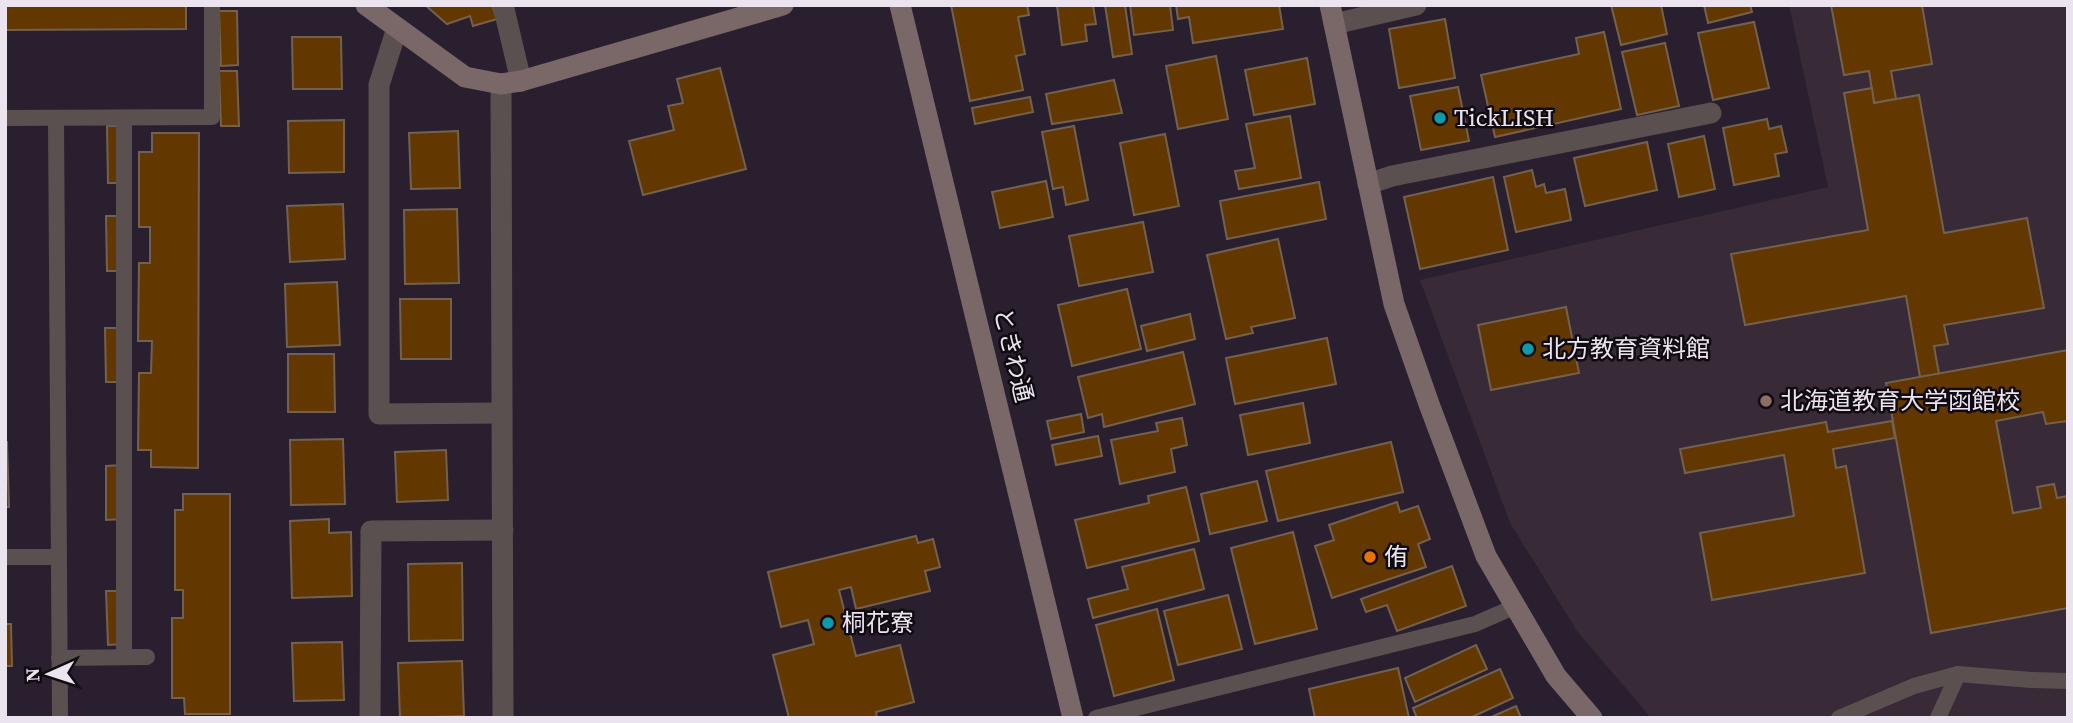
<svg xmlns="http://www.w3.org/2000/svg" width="2073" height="723" font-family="'Source Serif 4','Noto Sans JP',serif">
<rect width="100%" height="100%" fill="#2a1f2f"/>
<path fill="#382a36" d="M1789 5H2068V718H1651L1577 631 1510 523 1420 280 1828 187Z"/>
<g fill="#633800" stroke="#736150" stroke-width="2">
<path d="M5 5H186V29L5 30Z"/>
<path d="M425 5H492L497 19 473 26 470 16 447 24Z"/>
<path d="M951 5H1027L1029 15 1018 17 1025 54 1016 56 1023 90 970 101Z"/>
<path d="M1057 5H1093L1096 24 1085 25 1087 41 1062 45Z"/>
<path d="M1105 5H1125L1132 54 1113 57Z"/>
<path d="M1130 5H1170L1173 30 1134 35Z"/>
<path d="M1176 5H1279L1283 29 1193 43 1189 17 1178 19Z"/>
<path d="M1611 5H1661L1667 34 1621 45Z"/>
<path d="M1704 5H1750L1752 12 1708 23Z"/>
<path d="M1831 5H1922L1932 64 1891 71 1896 99 1874 103 1869 71 1844 75Z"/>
<path d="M219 11H237L238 65 221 66Z"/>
<path d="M1445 19 1455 78 1399 88 1389 29Z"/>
<path d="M1754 22 1769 88 1713 100 1698 33Z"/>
<path d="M1604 32 1621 109 1495 137 1481 75 1579 54 1576 38Z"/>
<path d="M292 37H341L342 89H293Z"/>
<path d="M1665 43 1679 106 1637 115 1622 52Z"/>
<path d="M1216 56 1228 119 1178 129 1166 66Z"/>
<path d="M1307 58 1315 104 1254 115 1245 70Z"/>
<path d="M720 68 746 169 643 195 629 141 674 130 668 106 683 103 677 79Z"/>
<path d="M219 71H237L239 126H221Z"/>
<path d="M1114 80 1122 113 1052 124 1046 94Z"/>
<path d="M1458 87 1469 141 1421 150 1410 96Z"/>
<path d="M1872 88 1874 103 1919 95 1944 233 2027 218 2044 308 1944 325 1948 344 1934 346 1939 374 1920 377 1906 296 1745 325 1731 254 1868 230 1844 93Z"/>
<path d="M1030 97 1033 112 975 124 972 108Z"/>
<path d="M1290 116 1301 178 1239 189 1235 171 1255 168 1246 124Z"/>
<path d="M1767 119 1769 129 1781 126 1787 152 1775 154 1779 176 1734 185 1723 128Z"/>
<path d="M344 120V172L289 173 288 121Z"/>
<path d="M107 126H121V183H108Z"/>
<path d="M1074 126 1088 200 1066 205 1063 187 1053 189 1042 132Z"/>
<path d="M458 131 460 188 411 189 409 133Z"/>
<path d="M152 133H199L198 468 151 467V450H138L139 373H151L152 341H138L139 263H150V227H139V152H152Z"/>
<path d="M1165 134 1179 206 1134 215 1120 143Z"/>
<path d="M1704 136 1715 189 1679 197 1668 144Z"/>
<path d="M1647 142 1657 190 1585 206 1574 158Z"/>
<path d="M1532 170 1536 187 1544 184 1546 193 1565 189 1571 220 1516 232 1504 177Z"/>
<path d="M1493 177 1508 250 1420 269 1404 197Z"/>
<path d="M1046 181 1053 217 1000 228 992 192Z"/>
<path d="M1319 182 1326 219 1227 239 1220 201Z"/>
<path d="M343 204 345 259 290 262 287 206Z"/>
<path d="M457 209 459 283 405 284 404 210Z"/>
<path d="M106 216H123L124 271H107Z"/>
<path d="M1143 222 1153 272 1079 286 1069 236Z"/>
<path d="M1278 239 1295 318 1251 327 1253 333 1226 339 1207 255Z"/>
<path d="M337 282 340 345 287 347 285 284Z"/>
<path d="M1127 289 1141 349 1072 366 1058 305Z"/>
<path d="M400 299H451V359H401Z"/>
<path d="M1566 307 1579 373 1491 390 1478 325Z"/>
<path d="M1190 314 1195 339 1147 351 1141 326Z"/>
<path d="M105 328H121L122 382H106Z"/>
<path d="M1327 338 1336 384 1235 404 1226 358Z"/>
<path d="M2068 350V421L2046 424 2043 412 1996 421 2013 513 2041 508 2037 487 2054 484 2057 498 2068 496V608L1931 633 1886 383Z"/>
<path d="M1183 352 1195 404 1104 427 1102 414 1088 418 1078 377Z"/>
<path d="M288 354H334L335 412H288Z"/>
<path d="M1303 403 1310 443 1248 455 1240 415Z"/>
<path d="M1081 414 1084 432 1051 439 1047 421Z"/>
<path d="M1182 418 1187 445 1171 449 1175 472 1120 484 1111 440 1158 431 1156 423Z"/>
<path d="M1892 421 1895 438 1833 449 1836 468 1846 466 1865 573 1712 600 1700 533 1794 516 1784 455 1685 473 1680 449 1826 422 1828 432Z"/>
<path d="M1098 436 1102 456 1056 465 1052 445Z"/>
<path d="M343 439 345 504 291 505 290 440Z"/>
<path d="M5 442H7L9 507H5Z"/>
<path d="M1391 442 1403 492 1278 521 1266 471Z"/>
<path d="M446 450 448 500 397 502 395 452Z"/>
<path d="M121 465 122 519 106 520V466Z"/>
<path d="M1257 481 1267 521 1210 534 1201 494Z"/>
<path d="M1186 487 1199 541 1087 568 1075 520 1149 503 1148 496Z"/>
<path d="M183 494H230V714H185L184 698H172V618H183V590H175V510H183Z"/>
<path d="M1397 502 1400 512 1418 506 1430 539 1418 544 1426 567 1332 598 1315 546 1334 540 1329 525Z"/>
<path d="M329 519V533L351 532 352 596 292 598 290 521Z"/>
<path d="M1293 532 1317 629 1255 644 1231 548Z"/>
<path d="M916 536 918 543 933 539 940 567 925 571 930 591 856 609 851 587 839 590 856 656 900 645 914 702 876 712 877 718H789L773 655 814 644 808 620 781 627 768 572Z"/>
<path d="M1194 549 1204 589 1093 618 1088 599 1128 589 1122 567Z"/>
<path d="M462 563 463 640 409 641 408 564Z"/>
<path d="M1452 566 1466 606 1397 631 1387 605 1366 612 1361 599Z"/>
<path d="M106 591H122L123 644 108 645Z"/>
<path d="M1228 595 1242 649 1178 665 1164 611Z"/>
<path d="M1157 609 1174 680 1114 696 1096 625Z"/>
<path d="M5 624H11L12 666H5Z"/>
<path d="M342 642 344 700 294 701 292 643Z"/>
<path d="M1476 645 1487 669 1415 702 1405 678Z"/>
<path d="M462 661 464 716 400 718 398 663Z"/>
<path d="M1398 668 1409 718H1315L1309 689Z"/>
<path d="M1500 669 1513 698 1470 718H1417L1413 708Z"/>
<path d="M1516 706 1521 718H1489Z"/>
</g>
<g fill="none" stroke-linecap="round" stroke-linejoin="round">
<g stroke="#5b5050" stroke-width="16">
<path d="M5 118 212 117V5"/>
<path d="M56 118 60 718"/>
<path d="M124 118V657"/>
<path d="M5 557H59"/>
<path d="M59 658 147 657"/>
<path d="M1096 718 1475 624 1514 607"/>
<path d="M1839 718 1914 686 1958 674 2031 680 2068 681"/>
<path d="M1938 718 1958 674"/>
</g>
<g stroke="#5b5050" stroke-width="21">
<path d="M503 5 521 81"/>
<path d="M1334 24 1416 5"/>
<path d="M397 28 379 85V414L501 413"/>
<path d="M501 84 503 718"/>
<path d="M1368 184 1392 176 1711 113"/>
<path d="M370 718 371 531 503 530"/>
</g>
<g stroke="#7a6868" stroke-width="21">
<path d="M366 5 465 77 501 84 521 81 783 5"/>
<path d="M900 5 1073 718"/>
<path d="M1330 5 1394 304 1429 404 1486 556 1556 676 1592 718"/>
</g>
</g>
<g fill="#0f9aa8" stroke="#100b12" stroke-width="2.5">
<circle cx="1440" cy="118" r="7"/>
<circle cx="1528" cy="349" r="7"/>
<circle cx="828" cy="623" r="7"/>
</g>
<circle fill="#8d6e63" stroke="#100b12" stroke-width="2.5" cx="1766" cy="401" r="7"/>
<circle fill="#e8710a" stroke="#100b12" stroke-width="2.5" cx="1370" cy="557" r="7"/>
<g text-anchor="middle" stroke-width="5" stroke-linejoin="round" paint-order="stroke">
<g font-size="24" fill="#ebe4ef" stroke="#100b12" text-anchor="start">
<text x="1454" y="126">TickLISH</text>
<text x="1542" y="357">北方教育資料館</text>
<text x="1780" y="409">北海道教育大学函館校</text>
<text x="1384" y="565">侑</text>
<text x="842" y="631">桐花寮</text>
</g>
<g font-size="24" fill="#ebe4ef" stroke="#100b12">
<text transform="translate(1013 355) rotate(76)" y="8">ときわ通</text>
</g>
</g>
<rect width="2073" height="723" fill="none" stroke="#ebe4ef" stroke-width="14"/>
<g transform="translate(49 674) rotate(267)" stroke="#100b12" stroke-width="5" paint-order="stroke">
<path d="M0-5L12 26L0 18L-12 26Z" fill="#ebe4ef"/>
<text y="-10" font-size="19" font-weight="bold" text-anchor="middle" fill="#ebe4ef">N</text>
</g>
</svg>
